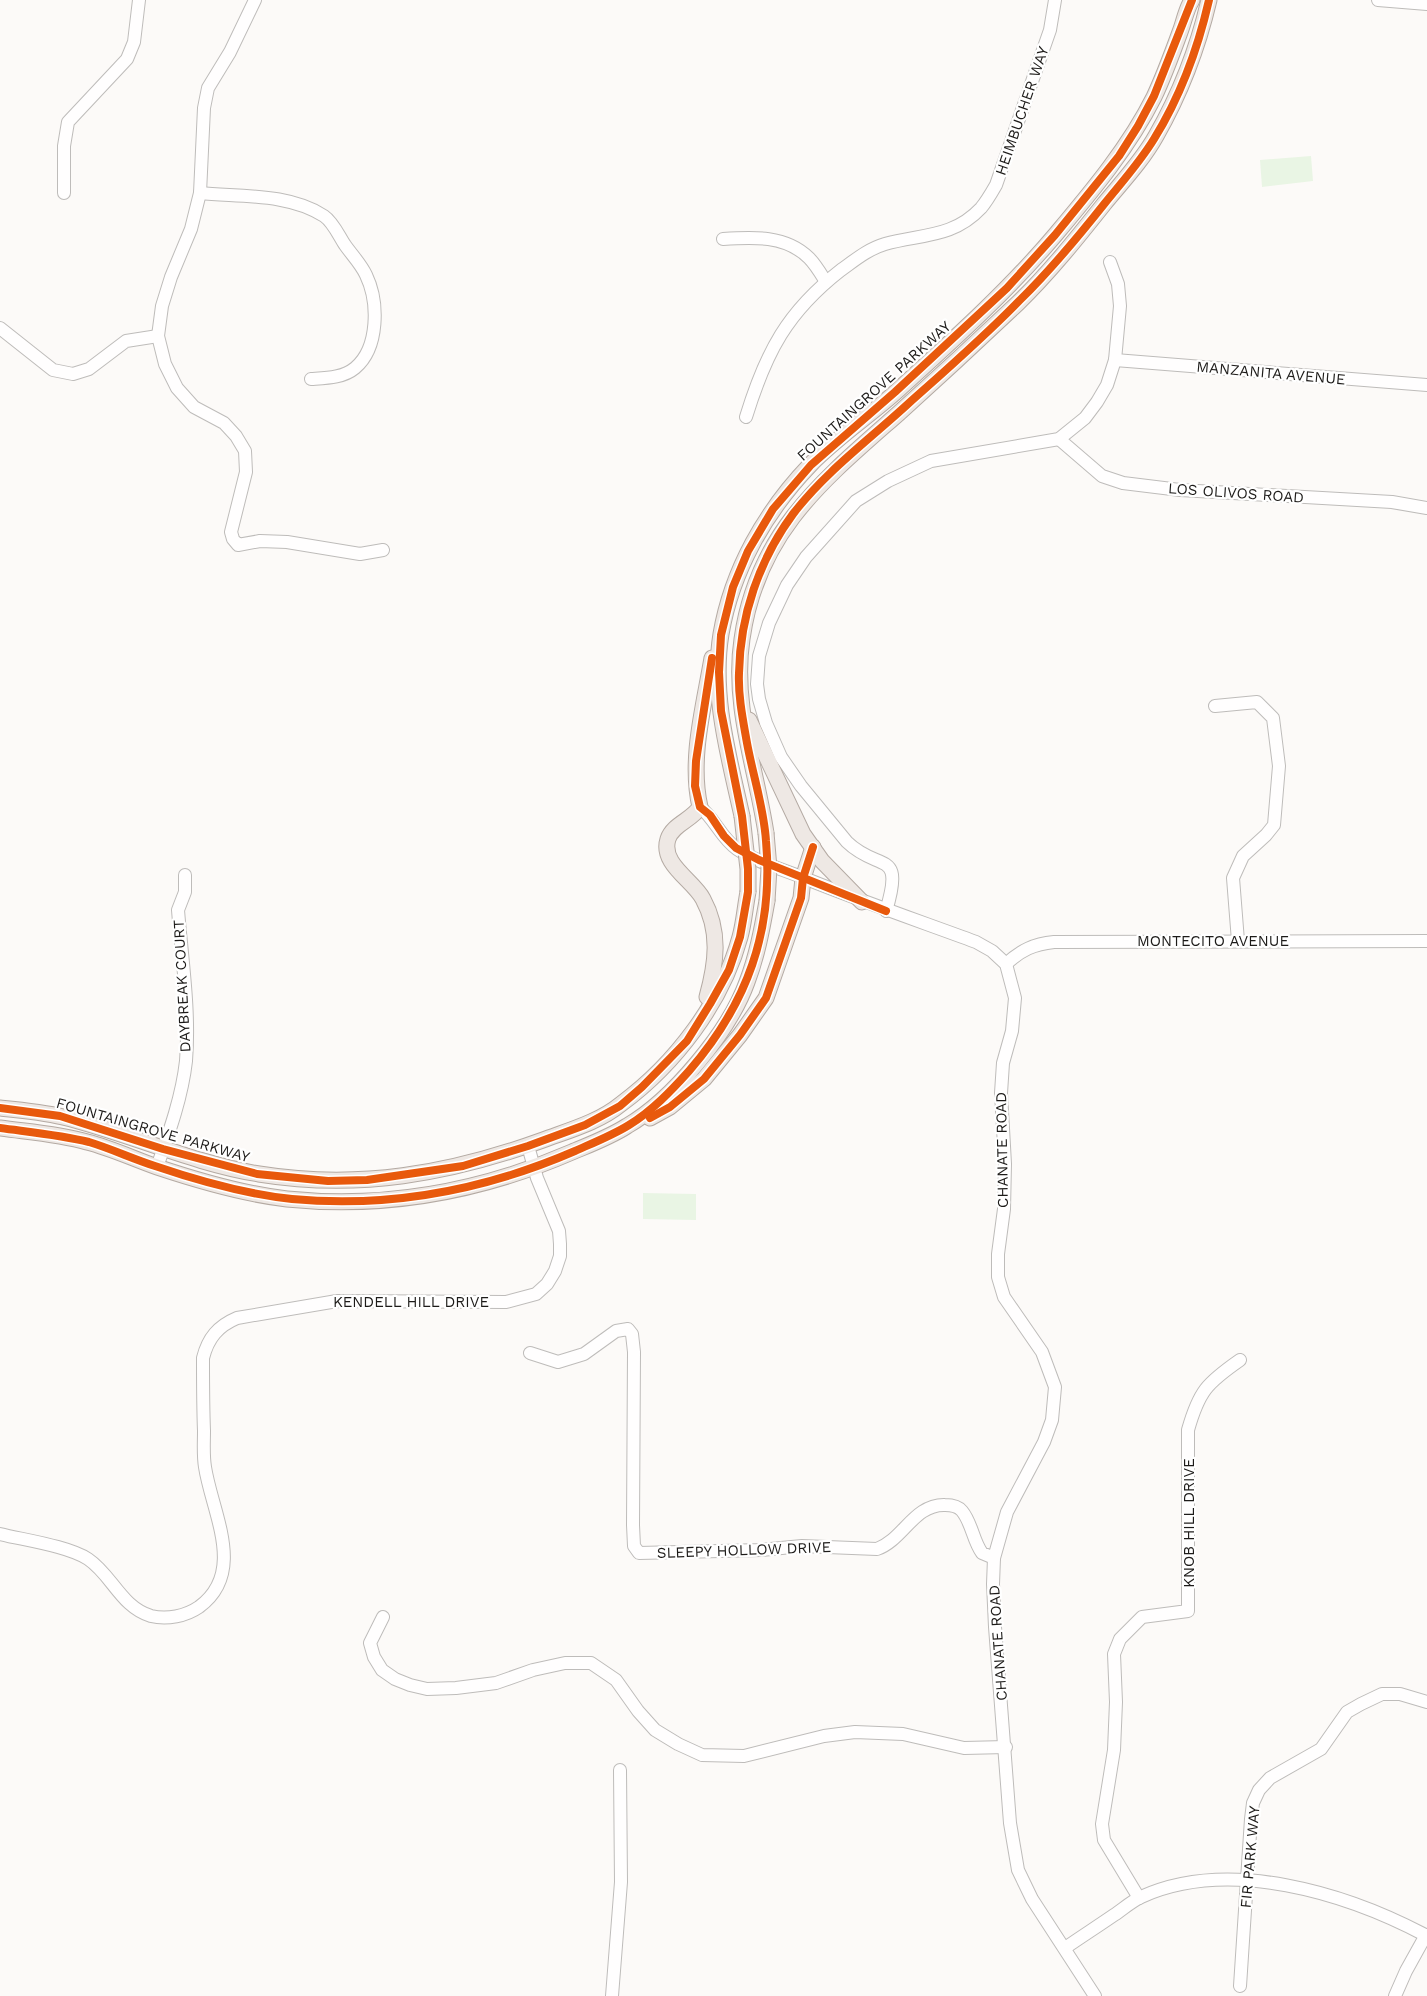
<svg xmlns="http://www.w3.org/2000/svg" width="1427" height="1996" font-family="'Work Sans',sans-serif">
<rect width="100%" height="100%" fill="#fcfaf8"/>
<g fill="#e9f5e4">
<path d="M1311 156 1313 181 1262 187 1260 160Z"/>
<path d="M643 1193 696 1194V1220L643 1219Z"/>
</g>
<g fill="none" stroke-linecap="round" stroke-linejoin="round">
<g stroke="#bebcba" stroke-width="14">
<g id="minor">
<path d="M255 0 230 52 208 88 204 108 200 193 191 229 171 277 162 306 158 336 165 364 177 388 194 407 224 423 236 436 245 451 246 472 231 532 233 539 238 545 260 541 287 542 360 554 383 550"/>
<path d="M1378 0 1427 4"/>
<path d="M64 193V146L68 122 127 59 134 42 139 0"/>
<path d="M200 193C240 197 289 193 324 216 333 222 339 236 345 245 352 255 361 264 366 275 379 302 379 348 355 368 343 378 326 378 311 379"/>
<path d="M723 239C753 237 786 235 809 258 816 265 821 274 826 282"/>
<path d="M0 328 53 370 73 374 89 369 126 341 158 336"/>
<path d="M1115 360 1427 385"/>
<path d="M746 417C766 352 787 312 841 270 855 260 868 249 885 244 921 234 953 238 981 208 987 201 992 192 996 185L1050 30 1055 0"/>
<path d="M1059 439 1102 476 1123 483 1180 490 1392 502 1427 508"/>
<path d="M1215 706 1257 702 1273 718 1279 766 1274 825 1266 835 1243 856 1233 878 1238 941"/>
<path d="M700 807C715 819 721 838 737 849 756 862 782 869 804 878 861 901 919 921 976 942L992 951 1006 964 1015 998 1012 1031 1003 1063 1001 1093 1005 1164 1004 1209 998 1254V1277L1004 1297 1042 1352 1055 1387 1052 1420 1044 1442 1007 1512 994 1558 993 1584 995 1627 1010 1823 1018 1870 1032 1899 1095 1996"/>
<path d="M886 911C905 848 879 873 847 842L801 786 781 757 766 723 759 699 757 684 759 656 769 623 787 585 806 557 856 501 888 481 931 461 1059 439 1085 418 1097 402 1107 385 1115 360 1120 306 1118 284 1110 262"/>
<path d="M1006 964C1021 950 1034 944 1054 942L1427 941"/>
<path d="M157 1167C169 1133 182 1097 186 1061 190 1011 182 960 178 910L185 892V875"/>
<path d="M530 1353 558 1362 584 1354 616 1331 628 1329 632 1334 634 1352 633 1525 634 1546 639 1553 761 1550 802 1546 877 1549C903 1540 914 1504 945 1505 951 1505 958 1506 962 1511 972 1523 973 1541 982 1553L994 1558"/>
<path d="M0 1534C24 1540 68 1546 88 1559 112 1575 121 1607 151 1616 167 1620 186 1616 199 1607 247 1572 212 1513 205 1467 203 1455 204 1443 204 1431 203 1406 203 1382 203 1358 208 1338 218 1326 237 1318L337 1301 506 1302 536 1294 547 1284 555 1271 560 1256V1244L559 1231 537 1178 528 1146"/>
<path d="M383 1617 370 1643 374 1657 382 1670 395 1679 410 1685 427 1689 456 1688 496 1683 533 1670 565 1663H591L616 1680 638 1711 655 1730 678 1744 702 1755 744 1756 824 1736 855 1732 903 1734 964 1748 1006 1747"/>
<path d="M1139 1898 1104 1840 1102 1824 1114 1750 1116 1702 1114 1654 1120 1639 1142 1617 1188 1611V1430C1199 1391 1207 1383 1240 1360"/>
<path d="M1065 1948C1081 1937 1098 1926 1114 1915 1123 1909 1132 1901 1141 1897 1229 1857 1346 1893 1427 1936"/>
<path d="M1240 1986 1251 1819 1253 1803 1259 1790 1270 1778 1321 1749 1347 1712 1361 1704 1382 1694H1400L1427 1702"/>
<path d="M612 1996 621 1882 620 1770"/>
<path d="M1395 1996 1406 1971 1426 1935"/>
</g>
</g>
<g stroke="#b4aaa3" stroke-width="17">
<g id="major">
<path d="M749 720 803 834 822 861 862 902"/>
<path d="M742 816C729 757 711 695 721 634 732 570 765 512 810 465 836 438 869 416 897 391 952 341 1008 291 1056 234 1092 191 1129 147 1154 97 1164 76 1172 54 1180 32 1184 22 1186 9 1192 0"/>
<path d="M766 833C756 768 732 705 742 639 757 532 823 480 899 413 939 377 979 340 1018 303 1049 273 1077 238 1104 204 1122 182 1142 161 1156 136 1180 94 1198 47 1209 0"/>
<path d="M707 997C716 964 721 932 703 899 693 880 660 864 668 839 673 824 692 820 700 807 689 759 704 706 712 658"/>
<path d="M0 1108C21 1110 43 1112 63 1117 129 1133 191 1163 259 1174 358 1190 449 1174 543 1140 570 1130 599 1122 621 1104 675 1064 722 1003 740 937 744 923 745 907 748 892"/>
<path d="M650 1118 670 1107 704 1079 740 1035 766 998 801 898 803 878 813 847"/>
<path d="M0 1128C29 1132 59 1134 87 1142 111 1148 134 1159 157 1167 199 1181 243 1194 287 1199 386 1209 482 1191 572 1152 591 1144 610 1137 627 1126 672 1100 729 1032 747 982 757 956 762 929 767 901"/>
</g>
</g>
<use href="#minor" stroke="#fffefe" stroke-width="12"/>
<use href="#major" stroke="#eee8e4" stroke-width="15"/>
<g stroke="#b4aaa3" stroke-width="17" stroke-linecap="butt">
<g id="major-bridge">
<path d="M742 816 748 869V892"/>
<path d="M766 833 769 868 767 901"/>
</g>
</g>
<use href="#major-bridge" stroke="#eee8e4" stroke-width="15"/>
<g stroke="#fff" stroke-width="11">
<g id="cycleway">
<path d="M712 658 696 761 695 786 700 807 710 815 724 836 736 848 759 860 886 911"/>
<path d="M0 1108 60 1116 163 1149 257 1174 328 1181 367 1180 463 1166 528 1146 585 1125 620 1106 642 1087 687 1041 710 1004 729 970 740 937 748 892V869L742 816 721 711 719 672 721 635 733 587 748 551 773 509 811 465 895 392 1007 288 1055 235 1119 156 1138 126 1154 96 1192 0"/>
<path d="M650 1118 670 1107 704 1079 740 1035 766 998 801 898 803 878 813 847"/>
<path d="M0 1128C29 1132 61 1135 89 1142 112 1149 133 1159 155 1166 199 1181 245 1194 292 1199 390 1208 485 1190 575 1151 593 1143 613 1135 629 1125 652 1111 671 1091 689 1071 747 1004 774 931 766 841 764 808 753 776 747 743 743 720 738 696 739 673 740 616 759 560 793 514 825 472 870 439 909 403 946 370 984 337 1019 301 1050 271 1078 237 1105 203 1122 182 1140 162 1154 139 1180 97 1198 48 1209 0"/>
</g>
</g>
<use href="#cycleway" stroke="#e8590c" stroke-width="8"/>
</g>
<g text-anchor="middle" stroke-width="4.5" stroke-linejoin="round" paint-order="stroke">
<g font-size="15" fill="#1d1b19" stroke="#fff">
<text transform="translate(1022 111) rotate(-71)" y="5">HEIMBUCHER WAY</text>
<text transform="translate(1271 373) rotate(5)" y="5">MANZANITA AVENUE</text>
<text transform="translate(874 391) rotate(-42)" y="5">FOUNTAINGROVE PARKWAY</text>
<text transform="translate(1236 493) rotate(4)" y="5">LOS OLIVOS ROAD</text>
<text x="1213" y="946">MONTECITO AVENUE</text>
<text transform="translate(182 986) rotate(-93)" y="5">DAYBREAK COURT</text>
<text transform="translate(153 1130) rotate(16)" y="5">FOUNTAINGROVE PARKWAY</text>
<text transform="translate(1002 1150) rotate(-91)" y="5">CHANATE ROAD</text>
<text x="411" y="1307">KENDELL HILL DRIVE</text>
<text transform="translate(1189 1523) rotate(-90)" y="5">KNOB HILL DRIVE</text>
<text transform="translate(744 1550) rotate(-2)" y="5">SLEEPY HOLLOW DRIVE</text>
<text transform="translate(998 1643) rotate(-94)" y="5">CHANATE ROAD</text>
<text transform="translate(1250 1857) rotate(-85)" y="5">FIR PARK WAY</text>
</g>
</g>
</svg>
